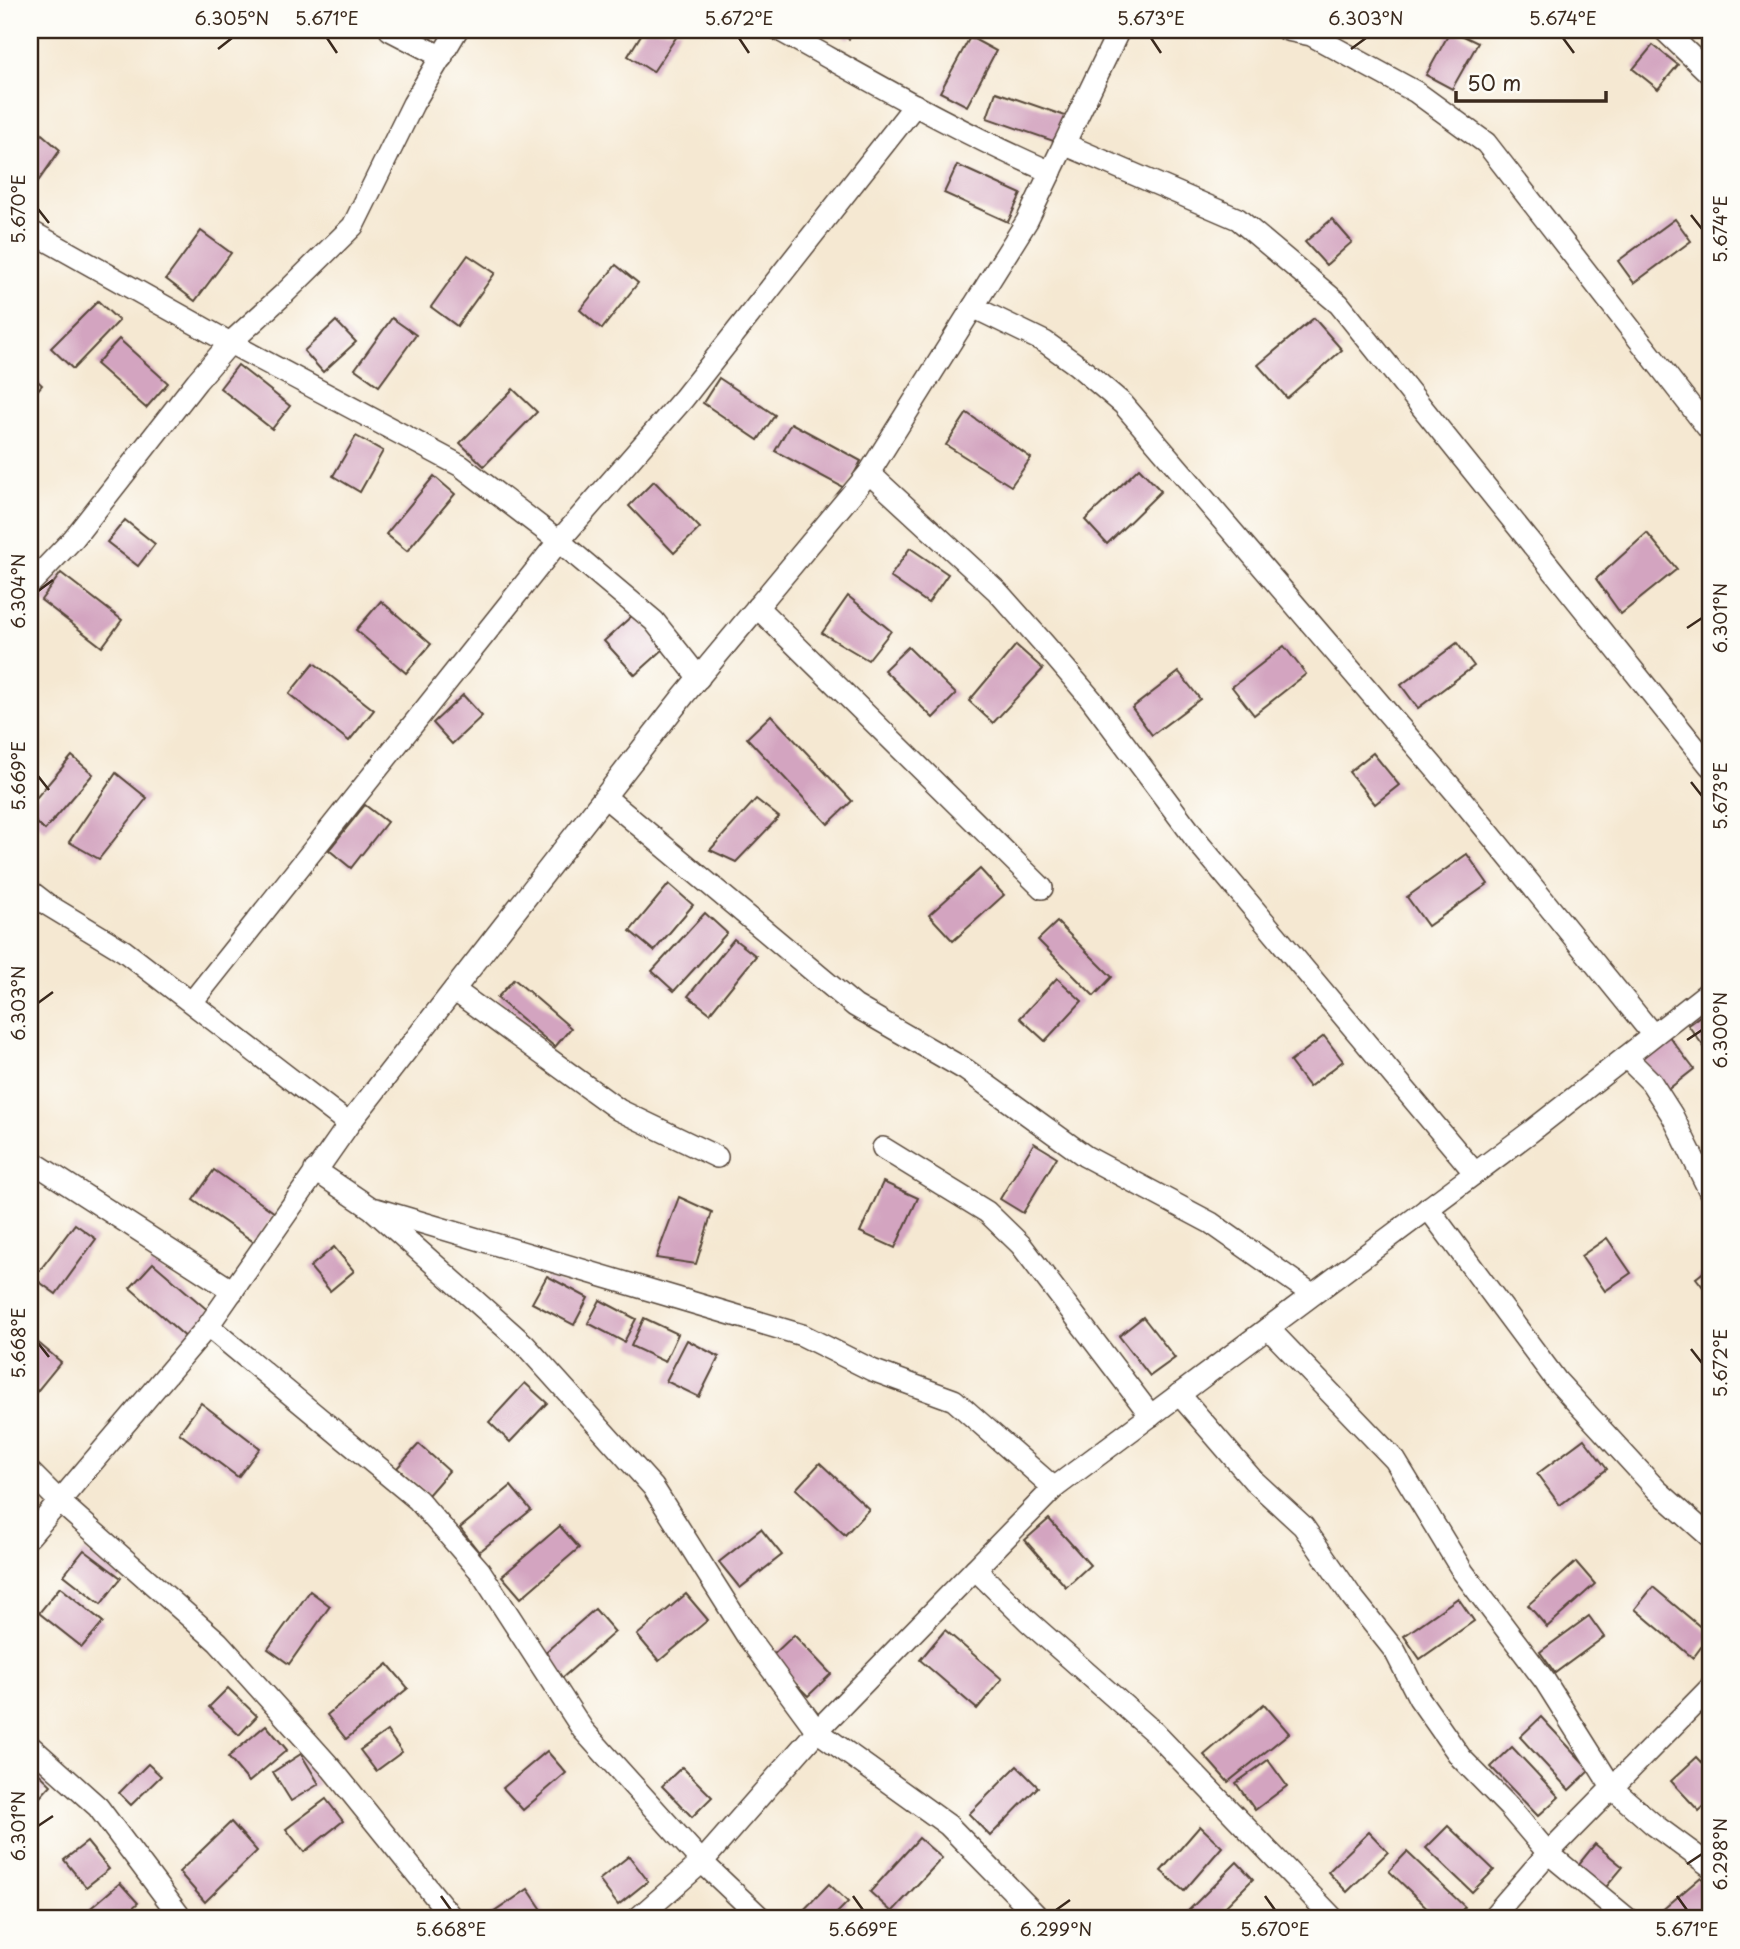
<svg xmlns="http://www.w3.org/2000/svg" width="1740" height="1949" font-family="'Playpen Sans',sans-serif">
<rect width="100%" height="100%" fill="#fdfcf7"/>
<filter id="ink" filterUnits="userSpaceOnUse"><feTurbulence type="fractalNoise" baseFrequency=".0143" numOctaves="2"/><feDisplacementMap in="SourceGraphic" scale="14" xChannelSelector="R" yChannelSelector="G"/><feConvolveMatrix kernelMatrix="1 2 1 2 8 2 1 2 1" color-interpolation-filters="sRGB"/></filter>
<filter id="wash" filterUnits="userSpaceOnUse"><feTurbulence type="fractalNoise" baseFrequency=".00686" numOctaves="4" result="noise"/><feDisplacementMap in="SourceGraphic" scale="28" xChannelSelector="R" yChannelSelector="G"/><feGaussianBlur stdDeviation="1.57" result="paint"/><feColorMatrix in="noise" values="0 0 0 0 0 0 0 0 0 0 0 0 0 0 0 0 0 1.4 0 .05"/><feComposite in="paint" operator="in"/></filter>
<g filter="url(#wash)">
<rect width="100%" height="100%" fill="#f5e8d2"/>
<g id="blocks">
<g fill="#d3a4c0">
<path d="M644 30H681L653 72 628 56Z"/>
<path d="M833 30H854L849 39Z"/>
<path d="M1451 30 1478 43 1452 89 1426 75Z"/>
<path d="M970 37 996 51 967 106 940 92Z"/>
<path d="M1653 45 1678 65 1658 89 1633 69Z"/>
<path d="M996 92 1077 120 1068 146 987 118Z"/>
<path d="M35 128 60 150 30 193V134Z"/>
<path d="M957 165 1021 194 1008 222 944 193Z"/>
<path d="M1332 219 1352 242 1326 265 1305 242Z"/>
<path d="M1675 219 1691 241 1634 283 1618 261Z"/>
<path d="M201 231 231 253 195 301 166 279Z"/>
<path d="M468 255 495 273 457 326 431 307Z"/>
<path d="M616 265 638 283 602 329 580 310Z"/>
<path d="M98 301 119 321 73 369 51 348Z"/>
<path d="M392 318 416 335 379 386 355 369Z"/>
<path d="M1314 318 1342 350 1287 398 1258 365Z"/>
<path d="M336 321 356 342 323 372 304 351Z"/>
<path d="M119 339 168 383 146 408 96 364Z"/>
<path d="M238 365 290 406 272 429 220 388Z"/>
<path d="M30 374 42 385 30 399Z"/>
<path d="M719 378 775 415 758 440 703 403Z"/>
<path d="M513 389 537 412 484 466 460 443Z"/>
<path d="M967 413 1031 458 1011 486 946 445Z"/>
<path d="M791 423 861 461 846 489 775 451Z"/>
<path d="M356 436 383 451 360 492 333 476Z"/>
<path d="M1139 468 1161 491 1107 544 1085 520Z"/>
<path d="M434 476 455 494 407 551 386 534Z"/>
<path d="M654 481 700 528 674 553 629 506Z"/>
<path d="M125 520 155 544 138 566 107 542Z"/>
<path d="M1647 533 1677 569 1621 614 1596 579Z"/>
<path d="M910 548 948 574 928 603 890 577Z"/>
<path d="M61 573 122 620 102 647 41 600Z"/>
<path d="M848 596 891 631 868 660 822 633Z"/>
<path d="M381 601 431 644 406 673 356 630Z"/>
<path d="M634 614 665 648 635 675 604 641Z"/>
<path d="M1457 643 1474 666 1418 708 1401 685Z"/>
<path d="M1016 645 1043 669 993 723 969 701Z"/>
<path d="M1284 646 1306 674 1254 715 1232 687Z"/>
<path d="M908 647 956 694 933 718 884 670Z"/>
<path d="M314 663 374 710 349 741 289 694Z"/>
<path d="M1179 672 1200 699 1152 735 1132 708Z"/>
<path d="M463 695 482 716 452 744 433 723Z"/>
<path d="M771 715 852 801 828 824 747 738Z"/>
<path d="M1373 753 1399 785 1375 804 1349 772Z"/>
<path d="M72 756 93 774 45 830 30 817V805Z"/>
<path d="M116 773 147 798 99 859 69 842Z"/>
<path d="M756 799 779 817 736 862 710 850Z"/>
<path d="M365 805 387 822 351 868 329 850Z"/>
<path d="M1467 854 1488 884 1428 926 1407 897Z"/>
<path d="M980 869 1004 895 953 941 929 915Z"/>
<path d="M669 884 693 905 654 951 630 931Z"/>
<path d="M705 913 727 933 674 991 652 971Z"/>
<path d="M1057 922 1112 977 1094 996 1038 940Z"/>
<path d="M734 939 756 956 710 1013 688 996Z"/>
<path d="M1057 978 1082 1001 1045 1041 1020 1018Z"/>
<path d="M514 979 571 1028 555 1047 497 998Z"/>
<path d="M1708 1010 1710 1013V1055L1688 1025Z"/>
<path d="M1668 1035 1694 1069 1666 1091 1640 1056Z"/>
<path d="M1324 1036 1343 1061 1309 1087 1290 1062Z"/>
<path d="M1034 1143 1057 1157 1023 1213 1000 1199Z"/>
<path d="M214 1170 275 1213 254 1242 193 1200Z"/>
<path d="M883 1182 918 1198 895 1248 860 1232Z"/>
<path d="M679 1197 712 1212 696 1264 656 1258Z"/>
<path d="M75 1224 96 1239 56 1294 34 1278Z"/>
<path d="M1607 1238 1631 1273 1605 1291 1581 1256Z"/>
<path d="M334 1247 354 1271 330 1291 310 1267Z"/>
<path d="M153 1263 211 1313 188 1339 130 1288Z"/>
<path d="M1710 1267V1296L1696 1278Z"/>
<path d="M547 1276 588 1298 574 1325 532 1303Z"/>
<path d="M600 1300 636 1319 624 1342 588 1323Z"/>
<path d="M1143 1317 1175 1358 1150 1376 1119 1336Z"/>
<path d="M644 1318 678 1334 665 1362 631 1346Z"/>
<path d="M687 1340 719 1357 699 1397 666 1381Z"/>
<path d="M36 1341 61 1362 30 1400V1349Z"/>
<path d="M525 1383 547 1403 510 1442 489 1422Z"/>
<path d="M201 1403 260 1448 238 1477 179 1433Z"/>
<path d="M1584 1439 1607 1469 1560 1505 1537 1474Z"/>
<path d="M419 1444 449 1471 428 1495 397 1468Z"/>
<path d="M820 1463 869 1509 845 1535 796 1489Z"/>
<path d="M511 1486 531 1510 479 1552 460 1528Z"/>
<path d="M1049 1519 1090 1565 1066 1587 1025 1540Z"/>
<path d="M560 1526 579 1548 521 1598 502 1576Z"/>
<path d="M761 1529 782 1555 740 1588 719 1562Z"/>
<path d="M84 1550 121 1578 101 1604 64 1575Z"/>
<path d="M1576 1562 1595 1584 1547 1627 1528 1605Z"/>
<path d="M60 1587 103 1622 82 1647 39 1613Z"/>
<path d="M1653 1587 1710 1635 1693 1658 1635 1609Z"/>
<path d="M310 1591 330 1606 289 1664 268 1649Z"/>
<path d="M686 1594 708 1620 659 1661 637 1635Z"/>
<path d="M1458 1598 1474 1621 1420 1659 1404 1636Z"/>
<path d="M595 1609 615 1632 562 1678 542 1655Z"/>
<path d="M1589 1616 1604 1637 1555 1673 1540 1652Z"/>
<path d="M945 1630 1002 1679 977 1709 920 1660Z"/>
<path d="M794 1635 831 1674 808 1696 770 1658Z"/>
<path d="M388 1664 408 1688 346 1739 327 1715Z"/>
<path d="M228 1688 257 1716 239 1735 209 1707Z"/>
<path d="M1264 1704 1289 1733 1228 1782 1204 1755Z"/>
<path d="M1541 1717 1590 1770 1569 1790 1520 1737Z"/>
<path d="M266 1725 287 1750 249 1782 228 1757Z"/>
<path d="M387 1731 402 1752 376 1771 360 1750Z"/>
<path d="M1512 1747 1559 1797 1538 1816 1491 1767Z"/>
<path d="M547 1751 566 1773 523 1810 503 1788Z"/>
<path d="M301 1754 319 1784 291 1801 273 1772Z"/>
<path d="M1697 1757 1710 1771V1801L1699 1811 1671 1781Z"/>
<path d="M1268 1760 1287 1786 1255 1810 1236 1783Z"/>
<path d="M148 1764 161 1776 131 1805 119 1793Z"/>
<path d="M30 1765 51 1785 30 1808Z"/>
<path d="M1017 1766 1038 1787 990 1836 969 1814Z"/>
<path d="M682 1767 712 1797 692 1817 662 1786Z"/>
<path d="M326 1799 343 1821 304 1852 286 1829Z"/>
<path d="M231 1822 257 1851 205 1902 179 1872Z"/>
<path d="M1200 1826 1222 1847 1184 1891 1161 1871Z"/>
<path d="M1448 1826 1494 1870 1472 1892 1426 1848Z"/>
<path d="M1369 1832 1388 1852 1347 1892 1328 1872Z"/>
<path d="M919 1838 942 1858 892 1912 870 1892Z"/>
<path d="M87 1842 109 1869 86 1887 64 1860Z"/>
<path d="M1595 1844 1623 1867 1602 1892 1574 1870Z"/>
<path d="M1407 1852 1465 1907 1453 1919H1439L1389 1871Z"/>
<path d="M629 1856 648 1881 618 1905 599 1880Z"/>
<path d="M1237 1862 1253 1879 1213 1919H1190L1185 1914Z"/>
<path d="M1701 1877 1710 1888V1905L1694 1919H1655L1653 1918Z"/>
<path d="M120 1883 138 1903 120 1919H78Z"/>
<path d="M829 1884 848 1902 831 1919H795Z"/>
<path d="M528 1889 545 1914 537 1919H489L487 1917Z"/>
<path d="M990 1910 997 1919H979Z"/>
</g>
</g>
</g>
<g filter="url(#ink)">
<use href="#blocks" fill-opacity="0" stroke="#574639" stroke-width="2"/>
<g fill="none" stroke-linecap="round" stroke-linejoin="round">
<g stroke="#574639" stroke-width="24">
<g id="minor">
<path d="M390 30 442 57"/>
<path d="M779 30C868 79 957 132 1051 172"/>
<path d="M1287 30 1311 35 1416 92 1486 143 1710 431"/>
<path d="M1664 30 1710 74"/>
<path d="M1064 144 1238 219 1339 304 1710 766"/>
<path d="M30 231 230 343 461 466 559 541 654 621 699 678"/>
<path d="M973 307 1045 342 1077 365 1123 404 1463 801 1653 1035"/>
<path d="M869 473 997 591 1045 645 1091 699 1200 845 1475 1173"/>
<path d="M30 584 74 538 197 381 230 343 285 293 353 226 413 104 457 30"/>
<path d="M757 607 1042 888"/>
<path d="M605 797 855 1006 966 1070 1085 1156 1211 1223 1312 1294"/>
<path d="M30 891 48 905 124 951 349 1124"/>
<path d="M454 990 619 1110 717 1157"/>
<path d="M192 1002 559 541 684 398 915 105"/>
<path d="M1626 1057 1651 1082 1672 1115 1710 1192"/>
<path d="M883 1148 987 1212 1021 1245 1151 1416"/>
<path d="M30 1160 233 1291"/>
<path d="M315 1170 371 1208 525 1345 653 1487 747 1636 817 1731 948 1825 1040 1919"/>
<path d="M1428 1208 1556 1380 1657 1490 1710 1537"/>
<path d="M376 1209 802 1335 872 1370 954 1400 1054 1488"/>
<path d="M208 1326 418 1500 480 1571 583 1730 702 1862 762 1919"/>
<path d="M1268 1328 1395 1460 1463 1572 1545 1681 1613 1789 1653 1824 1710 1866"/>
<path d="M1179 1394 1253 1480 1303 1526 1352 1597 1395 1651 1419 1698 1461 1758 1509 1807 1548 1853 1628 1919"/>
<path d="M30 1472 60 1502 218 1642 332 1769 453 1919"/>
<path d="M30 1536 208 1326 349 1124 684 695 869 473 1027 221 1119 30"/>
<path d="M975 1569 1028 1621 1155 1733 1334 1919"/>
<path d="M30 1746 98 1807 182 1919"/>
<path d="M637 1919 702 1862 817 1731 1054 1488 1529 1133 1710 991"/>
<path d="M1491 1919 1548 1853 1710 1688"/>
</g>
</g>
<use href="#minor" stroke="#fff" stroke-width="21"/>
</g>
</g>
<path fill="none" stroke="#3b2a1e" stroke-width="2.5" d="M327 38 337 53M739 38 749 53M1151 38 1161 53M1563 38 1574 53M218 49 232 38M1351 49 1366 38M38 209 49 223M1691 215 1702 229M38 591 53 580M1687 628 1702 618M38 776 49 790M1691 782 1702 796M38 1003 53 992M1687 1040 1702 1030M38 1343 49 1357M1691 1349 1702 1363M38 1826 53 1816M1687 1864 1702 1854M441 1896 451 1910M853 1896 863 1910M1265 1896 1275 1910M1677 1896 1687 1910M1056 1910 1070 1900"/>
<rect width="1740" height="1949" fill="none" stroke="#fdfcf7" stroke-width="77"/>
<path d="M1456 91v10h150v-10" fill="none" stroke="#3b2a1e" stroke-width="3.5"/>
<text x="1467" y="91" font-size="21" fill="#3b2a1e" stroke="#fdfcf7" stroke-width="5" paint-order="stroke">50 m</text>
<rect x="38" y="38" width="1664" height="1872" fill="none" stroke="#3b2a1e" stroke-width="2.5"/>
<g font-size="18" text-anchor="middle" fill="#3b2a1e">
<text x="232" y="25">6.305°N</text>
<text x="327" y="25">5.671°E</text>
<text x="739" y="25">5.672°E</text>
<text x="1151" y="25">5.673°E</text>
<text x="1366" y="25">6.303°N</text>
<text x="1563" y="25">5.674°E</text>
<text transform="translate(19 209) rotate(-90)" y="6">5.670°E</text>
<text transform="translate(1721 229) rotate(-90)" y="6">5.674°E</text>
<text transform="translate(19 591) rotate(-90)" y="6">6.304°N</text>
<text transform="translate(1721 618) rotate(-90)" y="6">6.301°N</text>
<text transform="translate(19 776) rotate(-90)" y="6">5.669°E</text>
<text transform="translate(1721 796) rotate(-90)" y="6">5.673°E</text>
<text transform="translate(19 1003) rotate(-90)" y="6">6.303°N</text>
<text transform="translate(1721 1030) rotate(-90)" y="6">6.300°N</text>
<text transform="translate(19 1343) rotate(-90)" y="6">5.668°E</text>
<text transform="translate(1721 1363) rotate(-90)" y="6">5.672°E</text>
<text transform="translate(19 1826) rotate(-90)" y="6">6.301°N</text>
<text transform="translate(1721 1854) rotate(-90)" y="6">6.298°N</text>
<text x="451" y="1936">5.668°E</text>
<text x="863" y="1936">5.669°E</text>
<text x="1056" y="1936">6.299°N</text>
<text x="1275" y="1936">5.670°E</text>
<text x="1687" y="1936">5.671°E</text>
</g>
</svg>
